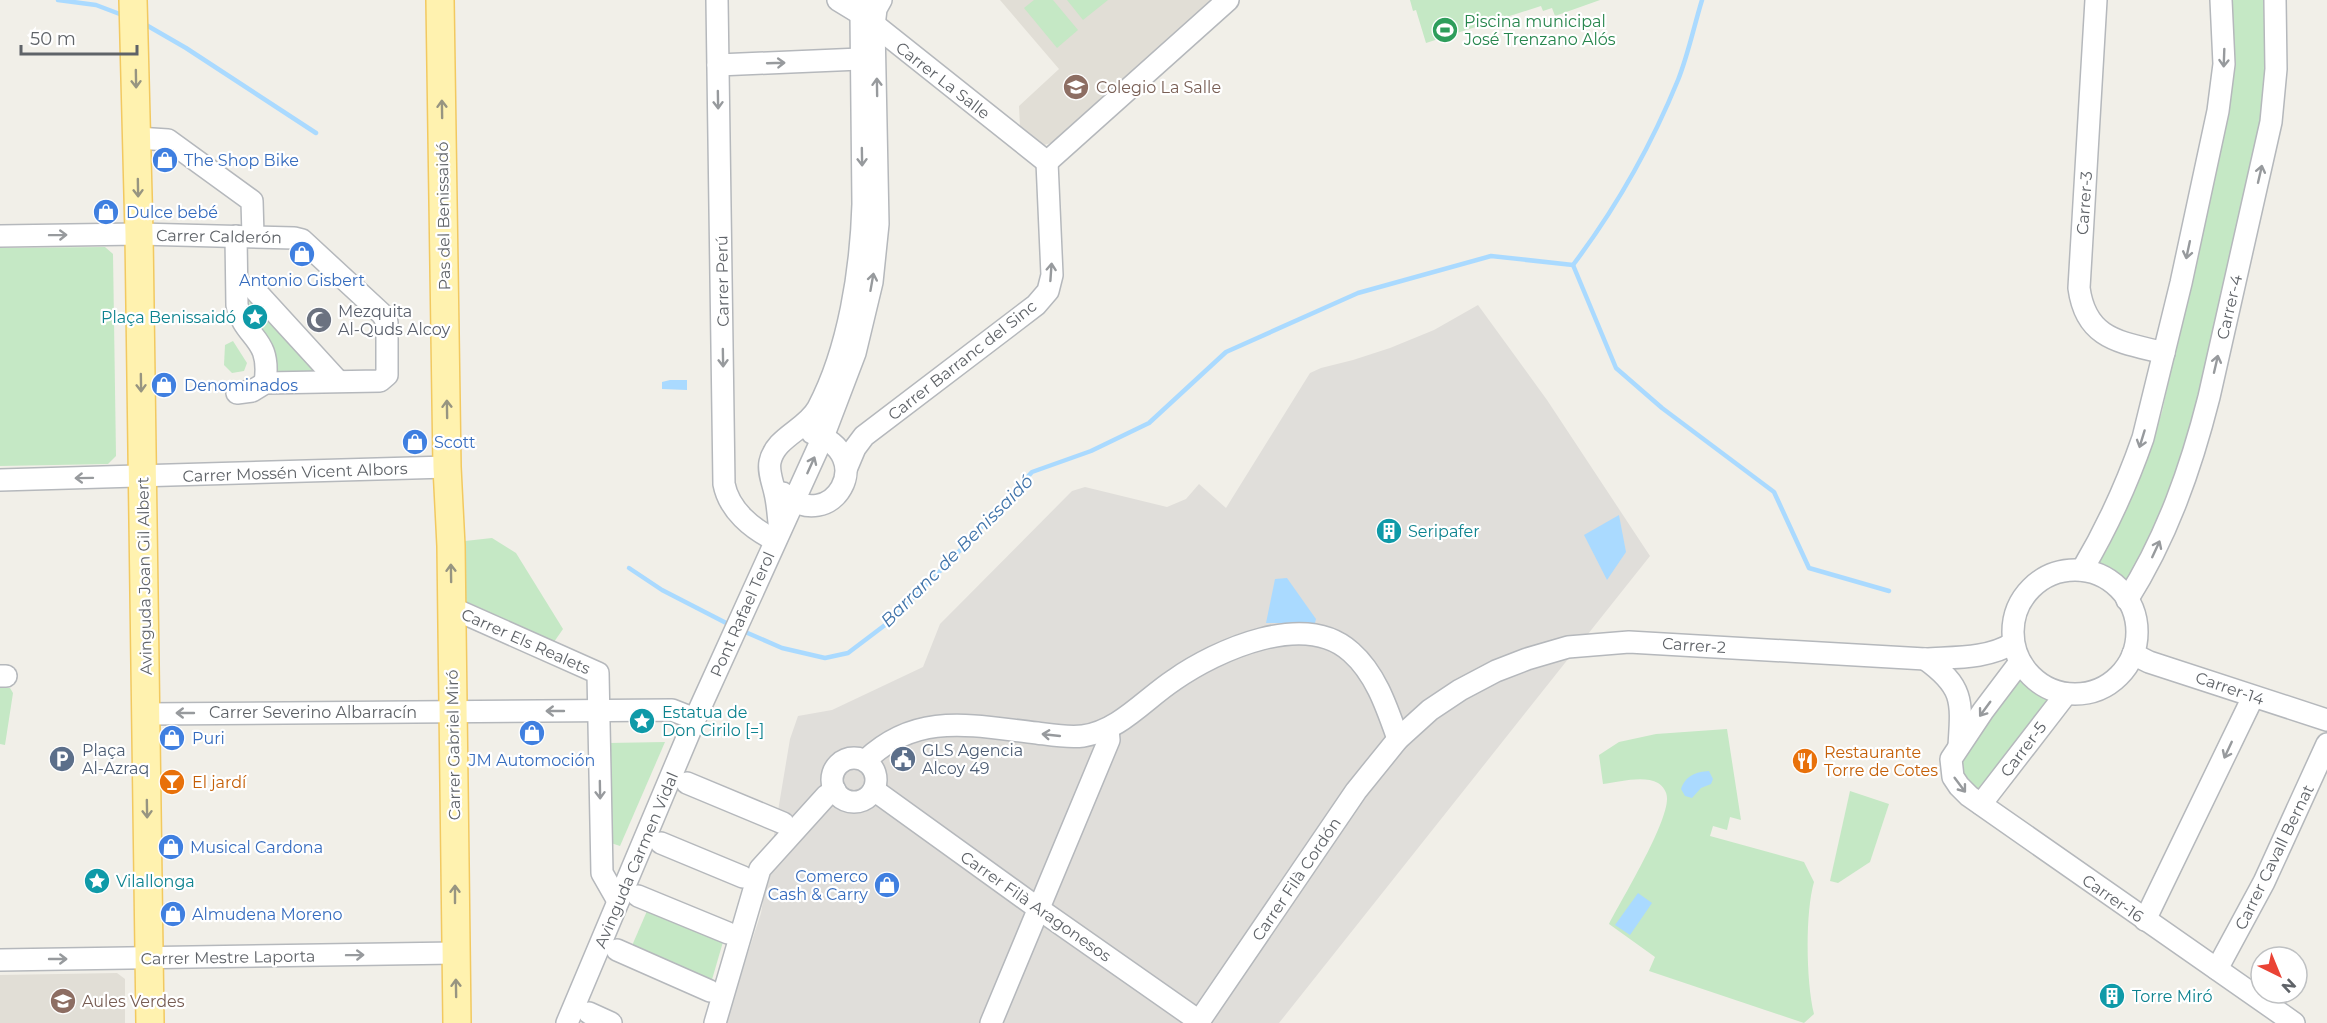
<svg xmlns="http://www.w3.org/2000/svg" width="2327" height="1023" font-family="Montserrat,sans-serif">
<rect width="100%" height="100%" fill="#f1efe8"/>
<path fill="#e0deda" d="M1478 305 1547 400 1650 556 1279 1023H725L761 913 790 739 798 716 832 710 923 667 940 624 1072 491 1085 487 1167 507 1186 499 1199 484 1226 508 1310 373 1321 368 1353 360 1390 348 1434 330Z"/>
<g fill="#e1ded6">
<path d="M1000 0H1212L1051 143 1044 145 1020 127 1019 106 1059 69Z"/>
<path d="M117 973 125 979V1023H0V975Z"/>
</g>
<g fill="#c5e8c5">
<path d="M1034 0H1053L1078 30 1057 48 1024 8Z"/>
<path d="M1067 0H1108L1083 20Z"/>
<path d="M1410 0H1600L1555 16 1552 8 1543 11 1541 6 1426 43 1416 10 1413 11Z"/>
<path d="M2228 0H2268L2267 122 2217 350 2167 510 2129 587 2120 578 2096 565 2107 550 2135 491 2162 412 2178 337Z"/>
<path d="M105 247 113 254 116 456 108 464 0 466V248Z"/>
<path d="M250 292 319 372 276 376 245 305H249Z"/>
<path d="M233 341 247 363 244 371 232 373 224 365 225 345Z"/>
<path d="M492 538 516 553 563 629 554 642 465 601V541Z"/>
<path d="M2018 677 2033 692 2048 700 1978 794 1969 788 1958 760Z"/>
<path d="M0 688H10L13 693 5 745 0 744Z"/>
<path d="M1727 729 1741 820 1730 817 1727 830 1713 826 1710 836 1804 862 1814 882C1805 913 1806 982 1814 1014L1804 1023 1649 971 1655 957 1609 924C1622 899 1668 823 1667 798 1667 792 1663 786 1658 783 1644 775 1618 782 1603 784L1599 755 1619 742 1656 734Z"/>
<path d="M665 742 620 846 611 843 608 743Z"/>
<path d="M1850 791 1889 804 1870 862 1838 883 1830 881Z"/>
<path d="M650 904 725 935 711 983 631 948Z"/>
</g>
<g fill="#aadaff">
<path d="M670 380H687V390L662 389V382Z"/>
<path d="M1619 515 1626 552 1607 580 1584 535Z"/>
<path d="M1287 578 1316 619 1315 623H1266L1275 579Z"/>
<path d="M1709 771 1713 779 1711 784 1701 788 1692 798 1685 796 1681 789C1686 775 1696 772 1709 771Z"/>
<path d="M1638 893 1652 903 1630 935 1615 925Z"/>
</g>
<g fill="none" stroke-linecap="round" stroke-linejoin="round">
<g stroke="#aadaff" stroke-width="4.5">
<path d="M58 0 96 5 125 16"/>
<path d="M141 22 186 48 316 133"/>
<path d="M1573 265 1616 368 1662 408 1774 492 1809 568 1889 591"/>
<path d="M1573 265C1616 208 1651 146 1678 80 1688 55 1694 26 1702 0"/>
<path d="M629 568 662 590 732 626"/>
<path d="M743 631 782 648 825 658 848 653 889 622 952 559 1032 472 1091 451 1149 423 1226 352 1358 293 1491 256 1573 265"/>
</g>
<g stroke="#b5b8bc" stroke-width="24">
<g id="minor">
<path d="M717 0 724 484C729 510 752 529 775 540"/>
<path d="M838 0 861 14 1047 162"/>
<path d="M2096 0 2079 288C2086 340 2121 342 2164 353"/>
<path d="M718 65 860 59"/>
<path d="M137 138 168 140 252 201 253 236"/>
<path d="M1047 162 1228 0"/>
<path d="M0 236 139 234 294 238 302 240 382 314 387 322V375L380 381 265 383 252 391 237 393"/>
<path d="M236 236 237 305C244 340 272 336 265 383"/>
<path d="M253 288 338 381"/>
<path d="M847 467 855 448 864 436 1036 305 1048 291 1052 275 1047 162"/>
<path d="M0 480 447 467"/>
<path d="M783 493C831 537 881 455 812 433"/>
<path d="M780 530C778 517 778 505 775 493 773 483 768 472 770 462 775 437 806 430 818 408 849 349 861 270 863 204L861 14 867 1 871 0"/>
<path d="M2082 570C2107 528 2127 484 2143 438L2181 283 2218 111 2224 64 2221 0"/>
<circle cx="2075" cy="632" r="62"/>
<path d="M2127 600C2167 537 2191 468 2209 397L2271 122 2276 69 2275 0"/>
<path d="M452 608 598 673 602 873 618 901"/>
<path d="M2133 654 2149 662 2327 720"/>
<path d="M1925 659C1964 687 1962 701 1959 746"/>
<path d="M2020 662 1983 711 1951 759 1953 777 1959 786 1969 796 2294 1023"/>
<path d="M0 676H6"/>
<path d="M146 714 672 710 695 719"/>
<circle cx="854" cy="780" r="22"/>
<path d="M866 760C918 711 973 726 1037 733 1052 735 1068 738 1083 736 1119 731 1145 699 1174 680 1217 650 1305 610 1351 652 1376 674 1387 708 1398 739"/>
<path d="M687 783 783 823"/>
<path d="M874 790 1039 909 1199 1021"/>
<path d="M1981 804 2066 694"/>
<path d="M661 843 743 877"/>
<path d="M638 896 728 933"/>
<path d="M2145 920 2253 697"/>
<path d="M617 950 710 991"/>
<path d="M0 960 455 953"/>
<path d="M2217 969 2264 882 2327 744"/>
<path d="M589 1013 611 1023"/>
<path d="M567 1023 695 719 823 437 855 353 872 282 878 224 874 26 876 9 881 0"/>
<path d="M715 1023 760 869 826 796 835 790"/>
<path d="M991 1023 1109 740 1108 729"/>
<path d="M1198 1023 1356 791 1398 739 1430 710 1460 690 1496 671 1527 659 1568 647 1629 642 1925 659C1953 657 1988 659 2013 643"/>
</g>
</g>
<g stroke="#f2c960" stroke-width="30">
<g id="major">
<path d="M133 0 139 234 150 1023"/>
<path d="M440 0 447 467 451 546 457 1023"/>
</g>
</g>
<use href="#minor" stroke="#fff" stroke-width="21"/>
<use href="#major" stroke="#fff2af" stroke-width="27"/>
</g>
<defs><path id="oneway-shaft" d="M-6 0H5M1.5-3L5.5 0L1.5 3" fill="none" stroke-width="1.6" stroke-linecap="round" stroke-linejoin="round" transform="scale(1.5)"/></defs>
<g stroke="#979a9d">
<use href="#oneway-shaft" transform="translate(2224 58) rotate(92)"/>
<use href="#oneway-shaft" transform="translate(776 63) rotate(-2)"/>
<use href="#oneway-shaft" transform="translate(877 87) rotate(-91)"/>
<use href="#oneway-shaft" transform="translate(718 100) rotate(89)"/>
<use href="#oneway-shaft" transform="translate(862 157) rotate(89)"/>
<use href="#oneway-shaft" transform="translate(2260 174) rotate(-77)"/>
<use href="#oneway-shaft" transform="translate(58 235) rotate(-1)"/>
<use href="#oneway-shaft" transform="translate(2188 250) rotate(102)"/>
<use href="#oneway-shaft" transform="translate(1051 272) rotate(-86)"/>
<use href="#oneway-shaft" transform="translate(872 282) rotate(-80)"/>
<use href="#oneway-shaft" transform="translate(723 358) rotate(89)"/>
<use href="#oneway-shaft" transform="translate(2216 364) rotate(-77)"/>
<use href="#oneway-shaft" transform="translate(2142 439) rotate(107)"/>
<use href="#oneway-shaft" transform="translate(811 465) rotate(-66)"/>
<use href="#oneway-shaft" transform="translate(84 478) rotate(179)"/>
<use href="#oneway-shaft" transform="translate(2156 549) rotate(-65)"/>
<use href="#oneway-shaft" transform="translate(1985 709) rotate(126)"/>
<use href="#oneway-shaft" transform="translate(555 711) rotate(180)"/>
<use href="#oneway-shaft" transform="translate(185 713) rotate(180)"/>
<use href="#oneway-shaft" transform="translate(1051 735) rotate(-174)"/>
<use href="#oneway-shaft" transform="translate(2228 750) rotate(115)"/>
<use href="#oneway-shaft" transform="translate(1960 785) rotate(53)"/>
<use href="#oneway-shaft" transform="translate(600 790) rotate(89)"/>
<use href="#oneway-shaft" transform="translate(355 955) rotate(-1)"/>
<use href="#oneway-shaft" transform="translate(58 959)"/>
</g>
<g stroke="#979581">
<use href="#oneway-shaft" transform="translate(136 79) rotate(89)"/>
<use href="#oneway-shaft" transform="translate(442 109) rotate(-91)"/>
<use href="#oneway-shaft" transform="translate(138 188) rotate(89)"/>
<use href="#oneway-shaft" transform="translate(141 383) rotate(89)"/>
<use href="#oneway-shaft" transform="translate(447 409) rotate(-91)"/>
<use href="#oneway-shaft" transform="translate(451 573) rotate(-91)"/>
<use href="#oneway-shaft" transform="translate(147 809) rotate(89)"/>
<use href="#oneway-shaft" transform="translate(455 894) rotate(-90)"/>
<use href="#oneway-shaft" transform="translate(456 988) rotate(-91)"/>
</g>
<defs>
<g id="stadium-disc" transform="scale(1.35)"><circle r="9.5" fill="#2e9e5b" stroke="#fff"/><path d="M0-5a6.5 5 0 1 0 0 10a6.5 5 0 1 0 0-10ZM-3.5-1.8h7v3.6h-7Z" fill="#fff"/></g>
<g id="school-disc" transform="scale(1.35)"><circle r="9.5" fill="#8d6e63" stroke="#fff"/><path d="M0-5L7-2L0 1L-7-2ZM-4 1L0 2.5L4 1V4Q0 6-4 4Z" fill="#fff"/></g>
<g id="shop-disc" transform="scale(1.35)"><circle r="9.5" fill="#3f7fe0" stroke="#fff"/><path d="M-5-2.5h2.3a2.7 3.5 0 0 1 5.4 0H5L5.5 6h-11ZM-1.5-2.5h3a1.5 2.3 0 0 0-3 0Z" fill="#fff"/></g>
<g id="sight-disc" transform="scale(1.35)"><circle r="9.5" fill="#0f9aa8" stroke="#fff"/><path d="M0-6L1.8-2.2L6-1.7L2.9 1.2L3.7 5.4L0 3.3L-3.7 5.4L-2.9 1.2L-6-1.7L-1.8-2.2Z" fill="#fff"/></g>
<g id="mosque-disc" transform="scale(1.35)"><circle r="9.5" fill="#6b7280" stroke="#fff"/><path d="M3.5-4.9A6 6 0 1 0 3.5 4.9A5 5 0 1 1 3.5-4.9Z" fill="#fff"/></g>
<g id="building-disc" transform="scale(1.35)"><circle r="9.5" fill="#0f9aa8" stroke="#fff"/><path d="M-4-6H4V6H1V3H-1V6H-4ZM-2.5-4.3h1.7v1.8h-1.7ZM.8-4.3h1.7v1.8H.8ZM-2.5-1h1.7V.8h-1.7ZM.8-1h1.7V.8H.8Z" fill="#fff"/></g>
<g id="parking-disc" transform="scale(1.35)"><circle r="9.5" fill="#5c6f8a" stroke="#fff"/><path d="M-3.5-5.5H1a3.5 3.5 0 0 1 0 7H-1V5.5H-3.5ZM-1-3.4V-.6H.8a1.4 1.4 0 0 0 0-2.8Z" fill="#fff"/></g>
<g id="civic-disc" transform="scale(1.35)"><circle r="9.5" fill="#5c6f8a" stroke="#fff"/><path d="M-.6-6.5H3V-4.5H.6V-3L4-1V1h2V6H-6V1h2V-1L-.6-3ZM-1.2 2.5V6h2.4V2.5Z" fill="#fff"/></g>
<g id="restaurant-disc" transform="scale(1.35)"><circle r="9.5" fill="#e8710a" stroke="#fff"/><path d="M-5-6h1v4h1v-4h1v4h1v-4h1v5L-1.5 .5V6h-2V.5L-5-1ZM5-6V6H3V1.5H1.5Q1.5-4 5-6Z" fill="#fff"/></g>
<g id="bar-disc" transform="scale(1.35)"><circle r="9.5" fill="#e8710a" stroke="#fff"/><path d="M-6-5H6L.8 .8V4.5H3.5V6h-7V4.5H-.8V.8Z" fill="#fff"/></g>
</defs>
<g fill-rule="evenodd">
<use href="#stadium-disc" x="1445" y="30"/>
<use href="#school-disc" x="1076" y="87"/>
<use href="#shop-disc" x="165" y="160"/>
<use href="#shop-disc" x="106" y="212"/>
<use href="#shop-disc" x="302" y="254"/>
<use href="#sight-disc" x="255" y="317"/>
<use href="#mosque-disc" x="319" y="320"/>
<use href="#shop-disc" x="164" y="385"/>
<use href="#shop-disc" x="415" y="442"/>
<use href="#building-disc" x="1389" y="531"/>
<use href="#sight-disc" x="642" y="721"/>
<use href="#shop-disc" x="532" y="733"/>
<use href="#shop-disc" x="172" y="738"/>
<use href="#parking-disc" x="62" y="759"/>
<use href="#civic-disc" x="903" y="759"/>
<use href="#restaurant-disc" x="1805" y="761"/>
<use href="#bar-disc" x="172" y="782"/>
<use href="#shop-disc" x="171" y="847"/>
<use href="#sight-disc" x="97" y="881"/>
<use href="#shop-disc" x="887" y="885"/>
<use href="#shop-disc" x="173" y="914"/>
<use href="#building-disc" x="2112" y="996"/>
<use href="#school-disc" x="63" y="1001"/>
</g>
<g text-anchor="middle" stroke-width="4.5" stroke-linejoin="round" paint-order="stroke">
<g font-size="16" fill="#27864d" stroke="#fff" text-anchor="start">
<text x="1464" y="27">Piscina municipal<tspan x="1464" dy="18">José Trenzano Alós</tspan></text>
</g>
<g font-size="16" fill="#5f6368" stroke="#fff">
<text transform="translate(943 80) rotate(38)" y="6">Carrer La Salle</text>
<text transform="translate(2084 203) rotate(-86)" y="6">Carrer-3</text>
<text transform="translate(443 216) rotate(-91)" y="6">Pas del Benissaidó</text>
<text transform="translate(219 236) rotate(1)" y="6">Carrer Calderón</text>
<text transform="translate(722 281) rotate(-91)" y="6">Carrer Perú</text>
<text transform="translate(2229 307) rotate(-77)" y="6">Carrer-4</text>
<text transform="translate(962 360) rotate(-38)" y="6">Carrer Barranc del Sinc</text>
<text transform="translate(295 472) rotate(-2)" y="6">Carrer Mossén Vicent Albors</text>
<text transform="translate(144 576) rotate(-91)" y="6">Avinguda Joan Gil Albert</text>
<text transform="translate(742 614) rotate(-66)" y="6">Pont Rafael Terol</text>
<text transform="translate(526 641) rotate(24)" y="6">Carrer Els Realets</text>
<text transform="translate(1694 645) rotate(4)" y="6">Carrer-2</text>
<text transform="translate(2230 688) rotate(19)" y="6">Carrer-14</text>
<text x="313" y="718">Carrer Severino Albarracín</text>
<text transform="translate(453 745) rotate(-91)" y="6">Carrer Gabriel Miró</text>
<text transform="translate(2023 749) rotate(-53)" y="6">Carrer-5</text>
<text transform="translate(2274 857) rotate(-64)" y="6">Carrer Cavall Bernat</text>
<text transform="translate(636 860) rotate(-67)" y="6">Avinguda Carmen Vidal</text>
<text transform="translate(1296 879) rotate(-56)" y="6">Carrer Filà Cordón</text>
<text transform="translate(2113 898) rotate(35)" y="6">Carrer-16</text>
<text transform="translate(1036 906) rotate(35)" y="6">Carrer Filà Aragonesos</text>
<text transform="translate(228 957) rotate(-1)" y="6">Carrer Mestre Laporta</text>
</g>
<g font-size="16" fill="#785e54" stroke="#fff" text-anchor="start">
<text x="1096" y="93">Colegio La Salle</text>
<text x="82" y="1007">Aules Verdes</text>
</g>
<g font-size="16" fill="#366cbe" stroke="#fff" text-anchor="start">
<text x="184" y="166">The Shop Bike</text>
<text x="126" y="218">Dulce bebé</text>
<text x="302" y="286" text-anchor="middle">Antonio Gisbert</text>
<text x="184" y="391">Denominados</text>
<text x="434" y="448">Scott</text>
<text x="192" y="744">Puri</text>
<text x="532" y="766" text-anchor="middle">JM Automoción</text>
<text x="190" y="853">Musical Cardona</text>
<text x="868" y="882" text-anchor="end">Comerco<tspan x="868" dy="18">Cash &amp; Carry</tspan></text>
<text x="192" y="920">Almudena Moreno</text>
</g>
<g font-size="16" fill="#5b616d" stroke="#fff" text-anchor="start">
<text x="338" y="317">Mezquita<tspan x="338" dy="18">Al-Quds Alcoy</tspan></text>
</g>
<g font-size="16" fill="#0d838f" stroke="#fff" text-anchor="start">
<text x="236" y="323" text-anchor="end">Plaça Benissaidó</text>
<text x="1408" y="537">Seripafer</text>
<text x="662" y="718">Estatua de<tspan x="662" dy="18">Don Cirilo [=]</tspan></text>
<text x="116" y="887">Vilallonga</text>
<text x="2132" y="1002">Torre Miró</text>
</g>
<g font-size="16" fill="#4e5e75" stroke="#fff" text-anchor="start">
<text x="82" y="756">Plaça<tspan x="82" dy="18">Al-Azraq</tspan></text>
<text x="922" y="756">GLS Agencia<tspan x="922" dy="18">Alcoy 49</tspan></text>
</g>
<g font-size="16" fill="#c56008" stroke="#fff" text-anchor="start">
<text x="1824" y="758">Restaurante<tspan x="1824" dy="18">Torre de Cotes</tspan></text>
<text x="192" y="788">El jardí</text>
</g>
<g font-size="18" font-style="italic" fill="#4174aa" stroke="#fff">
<text transform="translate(957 551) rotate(-45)" y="6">Barranc de Benissaidó</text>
</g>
</g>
<g transform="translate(2279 975) rotate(137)"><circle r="28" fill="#ffffff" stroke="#bfc1c3" stroke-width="1.5"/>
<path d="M0-4.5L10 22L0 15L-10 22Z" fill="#ea4335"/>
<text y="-9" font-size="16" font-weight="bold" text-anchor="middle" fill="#5f6368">N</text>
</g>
<path d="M21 45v9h116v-9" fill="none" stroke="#5f6368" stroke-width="3"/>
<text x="30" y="45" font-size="18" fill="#5f6368" stroke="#ffffff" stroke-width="4.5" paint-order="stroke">50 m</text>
</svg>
